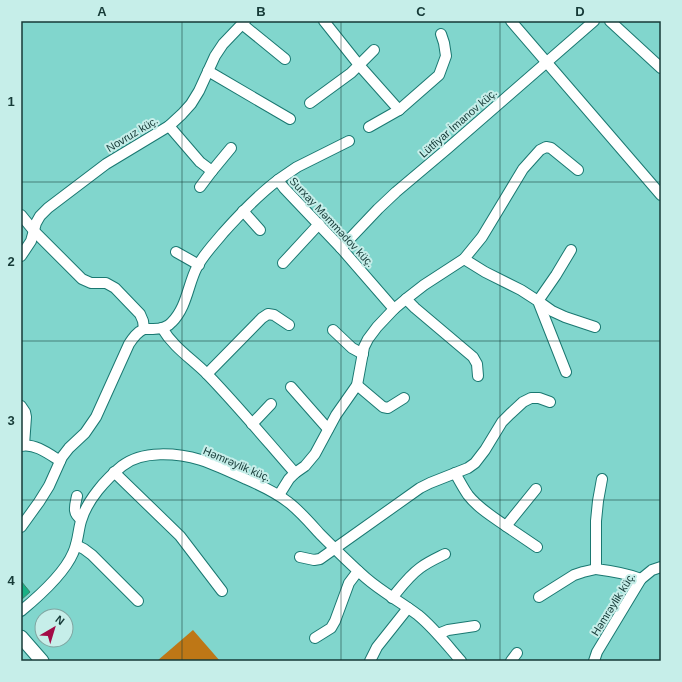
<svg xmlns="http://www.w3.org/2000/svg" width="682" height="682" font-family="Arial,sans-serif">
<rect width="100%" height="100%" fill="#81d6cd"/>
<path fill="#be7716" d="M193 630 220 661H157Z"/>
<path fill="#19b085" stroke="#3b8369" d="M21 581 30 592 21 600Z"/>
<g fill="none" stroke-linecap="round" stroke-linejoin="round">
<g stroke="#1a7871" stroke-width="12">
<g id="minor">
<path d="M324 21 359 65 399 110"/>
<path d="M511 21 661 195"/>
<path d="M610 21 661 68"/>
<path d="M242 24 285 59"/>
<path d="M208 71 290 119"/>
<path d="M310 103 351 73 374 50"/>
<path d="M169 126 200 162 212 171 231 148"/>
<path d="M369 127 399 110 439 75 446 56 444 43 441 34"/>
<path d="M278 180 297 167 349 141"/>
<path d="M200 187 212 171"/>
<path d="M243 211 260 230"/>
<path d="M21 215 34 231 82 279 91 283H106L115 288 140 314 143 321 144 329"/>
<path d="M341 248 378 209 396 192 447 149 594 21"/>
<path d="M571 250 556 275 538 301 552 311 565 317 595 327"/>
<path d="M176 252 199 265"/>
<path d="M21 256 31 241 36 223 40 216 48 208 106 164 169 126 182 114 191 104 199 91 215 56 223 44 245 21"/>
<path d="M464 259 485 272 521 290 538 301 566 372"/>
<path d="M283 263 319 224"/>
<path d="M406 299 415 308 473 357 477 364 478 376"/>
<path d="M162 328C173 347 192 359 207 374 238 406 266 440 295 473"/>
<path d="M333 330 352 348 363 354"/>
<path d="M207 374 262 318 268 314 274 315 289 325"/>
<path d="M357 385 383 407 388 408 404 398"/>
<path d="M291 387 328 429"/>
<path d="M21 406 25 412 26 417 24 445"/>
<path d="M252 424 271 404"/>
<path d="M21 446C35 443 49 454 60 461"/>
<path d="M114 472 180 536 222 591"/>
<path d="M455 473C459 480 463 488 468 495 478 508 493 517 506 526L536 489"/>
<path d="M602 479 598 501 596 521V569C612 571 626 573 641 579"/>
<path d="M279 495 289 479 295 473 305 466 315 454 336 415 357 385 364 347 368 339 377 327 394 309 406 299 424 285 464 259 482 237 523 169 540 150 546 147 551 148 578 170"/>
<path d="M77 496C75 506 72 513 81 519"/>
<path d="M506 526 537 547"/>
<path d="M21 527 39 502 49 486 62 457 69 448 85 433 96 417 129 344C133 338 137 332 144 329 146 329 150 329 153 329 160 329 168 327 172 322 187 307 188 284 197 267 204 254 214 244 223 233 240 214 258 195 278 180L284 188 341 248 394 309"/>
<path d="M76 545 84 549 92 555 138 601"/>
<path d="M300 557 314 560 320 559 420 488 430 483 468 468 475 463 485 450 502 422 510 414 523 402 531 398H539L550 402"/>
<path d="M539 597 574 575 583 572 596 569"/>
<path d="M392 598C401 587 409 576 420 568 428 562 437 558 445 554"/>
<path d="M21 611C38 597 64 574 73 553 78 543 78 531 81 521 87 500 106 479 122 466 142 450 177 453 201 460 216 465 231 472 246 479 260 485 275 492 288 502 300 511 310 523 320 534 335 549 350 564 366 578 382 592 401 602 418 615 434 628 447 645 461 661"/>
<path d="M438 634 448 630 475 626"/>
<path d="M315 638 331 628 335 621 349 583 358 571"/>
<path d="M370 661 377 647 408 608"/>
<path d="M511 661 517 653"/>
<path d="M594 661 597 652 641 579 652 570 661 567"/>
</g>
</g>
<g stroke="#1a7871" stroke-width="15">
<path id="major" d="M21 637 42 661"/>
</g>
<use href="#minor" stroke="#fff" stroke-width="10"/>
<use href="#major" stroke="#fff" stroke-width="13"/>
</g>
<path fill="none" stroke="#163a37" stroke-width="1" stroke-opacity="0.55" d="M182 21V661M341 21V661M500 21V661M21 182H661M21 341H661M21 500H661"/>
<g text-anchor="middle" stroke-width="4" stroke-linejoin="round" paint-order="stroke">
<g font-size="11" fill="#163a37" stroke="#c6eee9">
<text transform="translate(458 123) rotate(-41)" y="4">Lütfiyar İmanov küç.</text>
<text transform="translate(132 134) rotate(-31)" y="4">Novruz küç.</text>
<text transform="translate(332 222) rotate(47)" y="4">Surxay Məmmədov küç.</text>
<text transform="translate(237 464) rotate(23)" y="4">Həmrəylik küç.</text>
<text transform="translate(613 604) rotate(-58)" y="4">Həmrəylik küç.</text>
</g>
</g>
<rect width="682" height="682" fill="none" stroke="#c6eee9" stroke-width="44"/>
<g transform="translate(54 628) rotate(38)"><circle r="19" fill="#c6eee9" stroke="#80a6a2"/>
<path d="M0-3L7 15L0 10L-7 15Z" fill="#a30b47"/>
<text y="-6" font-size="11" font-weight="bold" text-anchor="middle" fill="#163a37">N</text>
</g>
<rect x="22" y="22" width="638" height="638" fill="none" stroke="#163a37" stroke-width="1.5"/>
<g font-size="13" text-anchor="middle" font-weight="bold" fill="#163a37">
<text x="102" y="16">A</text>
<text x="261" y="16">B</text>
<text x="421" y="16">C</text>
<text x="580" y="16">D</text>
<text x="11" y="106">1</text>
<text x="11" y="266">2</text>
<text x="11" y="425">3</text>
<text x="11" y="585">4</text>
</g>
</svg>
